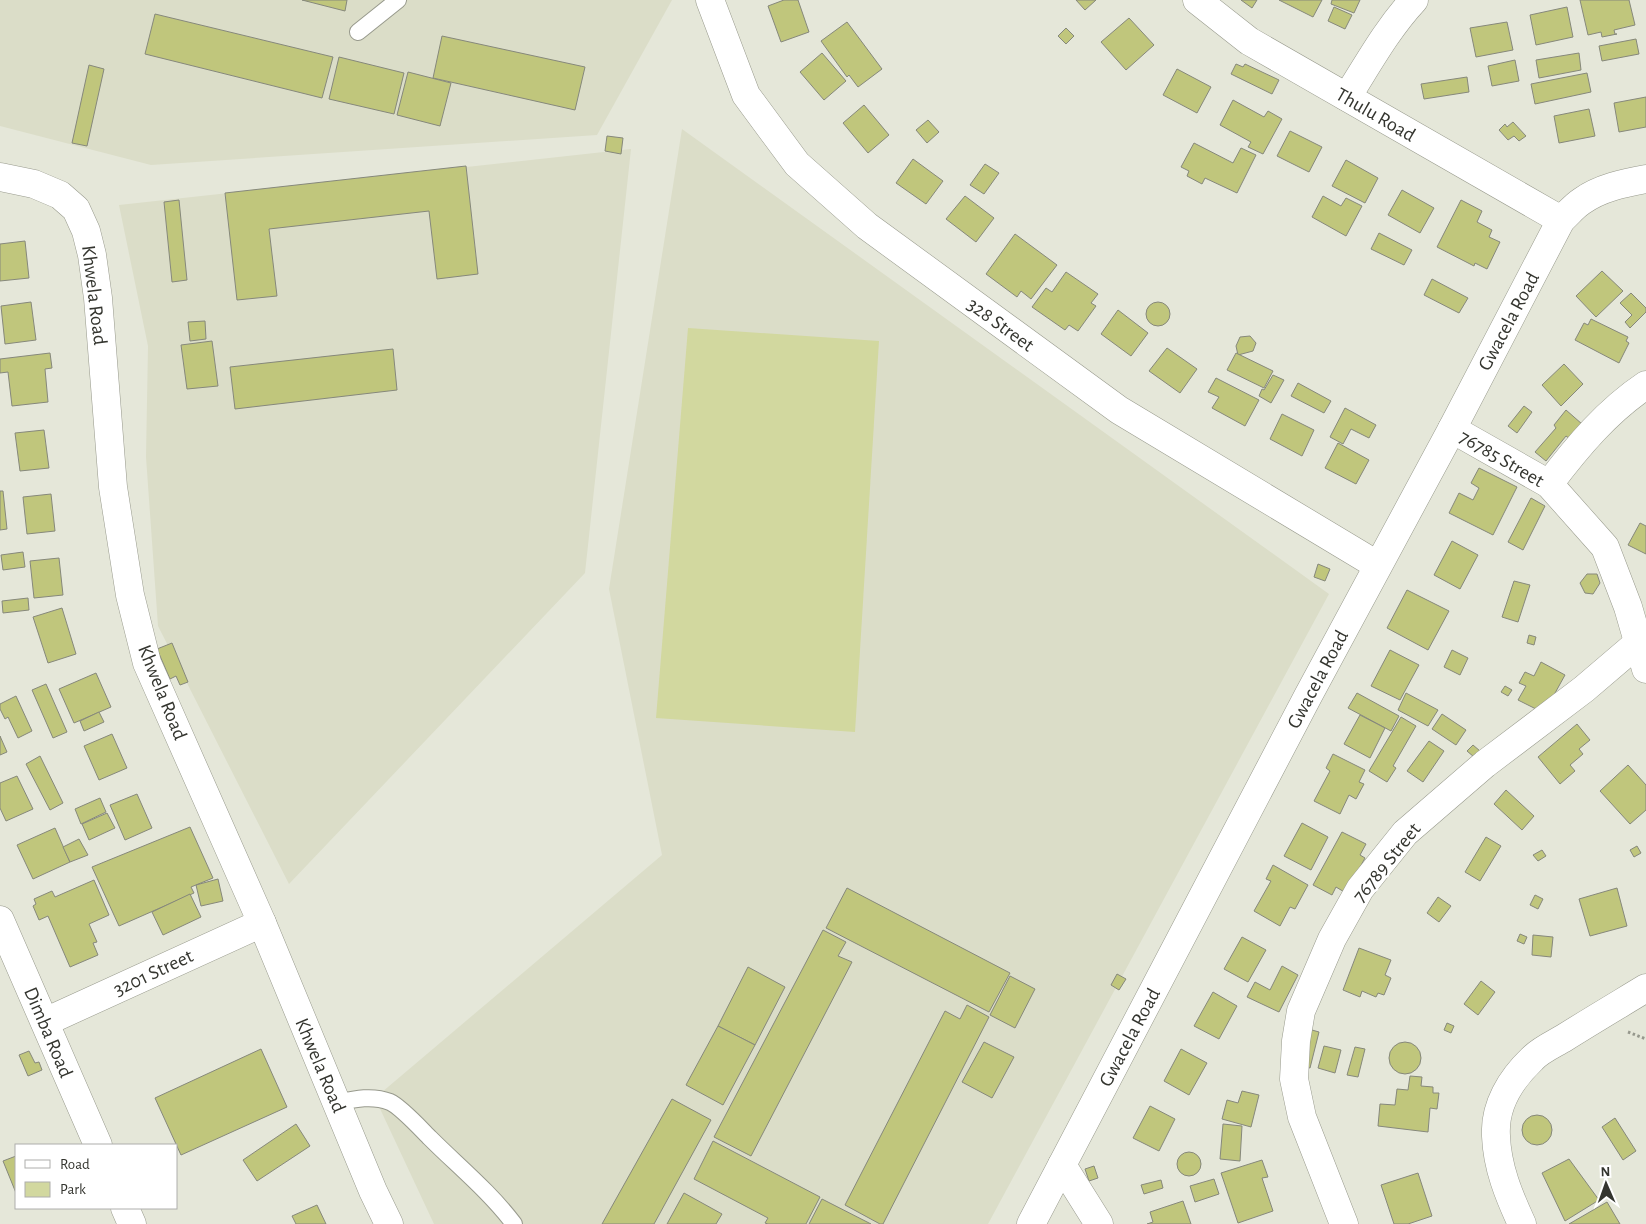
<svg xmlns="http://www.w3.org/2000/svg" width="1646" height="1224" font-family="'Alegreya Sans',sans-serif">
<rect width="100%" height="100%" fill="#e5e7d9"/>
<g fill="#dbddc8">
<path d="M0 0H672L597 135 151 165 0 126Z"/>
<path d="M682 129 1329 594 988 1224H434L375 1098 662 855 609 589Z"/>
<path d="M631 149 585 573 289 884 158 626 146 457 148 346 119 205Z"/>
</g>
<path fill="#d2d89f" d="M688 328 879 341 855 732 656 718Z"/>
<g fill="#c0c67c" stroke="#86887b">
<path d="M302 0H347L345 11Z"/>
<path d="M784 0H798L809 32 781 42 768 6Z"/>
<path d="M1076 0H1096L1085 10Z"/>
<path d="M1241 0H1257L1252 8Z"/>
<path d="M1279 0H1322L1313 17Z"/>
<path d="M1332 0H1360L1354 13 1331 4Z"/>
<path d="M1580 0H1629L1635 25 1614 30 1615 34H1617L1602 37 1601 32 1588 35Z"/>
<path d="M1334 7 1352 15 1345 29 1328 21Z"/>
<path d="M1567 7 1573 37 1536 45 1530 15Z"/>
<path d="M155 14 333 57 322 98 145 54Z"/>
<path d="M1129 18 1154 45 1126 70 1101 42Z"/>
<path d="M847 22 882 69 858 87 849 75 847 77 821 41Z"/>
<path d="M1507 22 1513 50 1476 57 1470 28Z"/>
<path d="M1066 28 1074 36 1066 44 1058 36Z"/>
<path d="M442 36 585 67 575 110 433 78Z"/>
<path d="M1636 39 1639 54 1602 61 1599 46Z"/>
<path d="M822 53 846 81 824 100 800 72Z"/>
<path d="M1579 53 1581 70 1539 78 1536 60Z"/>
<path d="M339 57 404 73 394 114 329 99Z"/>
<path d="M1515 60 1519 81 1492 86 1488 66Z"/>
<path d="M1236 64 1243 67 1245 64 1279 80 1272 94 1231 74Z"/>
<path d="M89 65 104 69 87 146 72 143Z"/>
<path d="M1177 69 1211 87 1197 113 1163 95Z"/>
<path d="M408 72 451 83 440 126 397 115Z"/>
<path d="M1587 73 1591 92 1535 104 1531 84Z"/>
<path d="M1467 77 1469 92 1424 99 1421 84Z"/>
<path d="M1646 97V127L1619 132 1614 103Z"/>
<path d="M1233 100 1264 117 1268 111 1282 119 1263 154 1248 147 1251 142 1220 125Z"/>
<path d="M864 105 889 135 868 153 843 123Z"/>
<path d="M1589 109 1595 136 1559 143 1554 116Z"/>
<path d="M928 120 939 132 927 143 916 130Z"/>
<path d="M1513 122 1526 136 1519 141 1514 136 1508 140 1499 130 1505 124 1507 127Z"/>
<path d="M1290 131 1322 147 1309 172 1277 156Z"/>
<path d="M607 136 623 138 621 154 605 151Z"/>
<path d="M1194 143 1233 163 1241 148 1256 155 1237 193 1205 178 1202 184 1187 176 1189 171 1181 167Z"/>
<path d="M913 159 943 181 926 204 896 183Z"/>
<path d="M1346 160 1378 178 1365 203 1332 186Z"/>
<path d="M985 164 999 173 984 194 970 185Z"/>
<path d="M466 166 478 274 437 279 429 211 269 229 277 296 237 300 225 193Z"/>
<path d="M1402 190 1434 208 1420 233 1388 215Z"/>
<path d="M965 196 994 218 976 242 946 219Z"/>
<path d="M1323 196 1341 206 1346 198 1362 206 1346 236 1312 217Z"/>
<path d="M179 200 187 280 172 282 164 202Z"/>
<path d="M1461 200 1482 211 1477 222 1492 230 1489 237 1500 242 1487 269 1475 263 1474 266 1437 247Z"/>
<path d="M1379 233 1412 250 1404 265 1371 249Z"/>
<path d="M1015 234 1057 265 1031 299 1021 291 1017 297 986 274Z"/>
<path d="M25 241 29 278 0 281V244Z"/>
<path d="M1602 271 1623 291 1596 317 1576 296Z"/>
<path d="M1066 272 1098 294 1091 303 1096 306 1078 331 1069 325 1065 330 1032 307 1046 288 1052 292Z"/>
<path d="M1432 279 1468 298 1459 313 1424 295Z"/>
<path d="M1631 293 1646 308V312L1630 328 1625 322 1632 315 1620 303Z"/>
<circle cx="1158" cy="314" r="12"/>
<path d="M31 302 36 340 5 344 1 306Z"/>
<path d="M1118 310 1148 333 1131 356 1101 334Z"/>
<path d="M1591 319 1628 337 1626 341 1629 343 1619 363 1575 340 1584 323 1588 325Z"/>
<path d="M205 321 206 339 190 341 188 322Z"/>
<path d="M1250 336 1256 343 1253 351 1238 355 1236 346 1240 337Z"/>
<path d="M212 341 218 386 187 389 181 345Z"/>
<path d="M1167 348 1197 369 1180 393 1149 371Z"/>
<path d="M393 349 397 390 235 409 230 367Z"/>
<path d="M50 353 52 368 45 369 48 402 12 406 8 372 0 373V359Z"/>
<path d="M1236 353 1273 371 1264 388 1227 370Z"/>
<path d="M1564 364 1583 384 1561 406 1542 385Z"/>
<path d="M1273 375 1284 380 1271 403 1259 396 1262 389 1264 390Z"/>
<path d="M1216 378 1259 400 1245 426 1212 408 1219 397 1208 392Z"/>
<path d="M1298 383 1331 401 1324 413 1291 396Z"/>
<path d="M1524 406 1532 412 1517 433 1508 426Z"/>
<path d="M1345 408 1376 425 1369 438 1351 429 1343 444 1330 437Z"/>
<path d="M1566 410 1582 424 1570 439 1566 436 1546 461 1535 452 1556 428 1554 425Z"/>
<path d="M1282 414 1314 430 1302 456 1270 439Z"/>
<path d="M44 430 49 468 20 471 15 433Z"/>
<path d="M1338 443 1369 460 1356 484 1325 468Z"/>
<path d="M1479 468 1517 487 1493 535 1449 513 1459 493 1473 500 1479 488 1471 483Z"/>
<path d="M0 491H3L7 529 0 530Z"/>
<path d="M51 494 55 531 27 534 23 497Z"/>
<path d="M1531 498 1545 506 1523 550 1508 542Z"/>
<path d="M1640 523 1646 526V554L1628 545Z"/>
<path d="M1452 541 1478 555 1460 589 1434 575Z"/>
<path d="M23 552 25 567 3 570 1 555Z"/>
<path d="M59 558 63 595 34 598 30 561Z"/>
<path d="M1318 564 1330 569 1325 581 1314 577Z"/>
<path d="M1587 574H1597L1600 583 1593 594 1585 593 1580 583Z"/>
<path d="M1514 581 1530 585 1518 622 1502 617Z"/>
<path d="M1407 590 1449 611 1428 650 1387 628Z"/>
<path d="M28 598 29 610 3 613 2 601Z"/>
<path d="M62 608 76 654 48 663 33 617Z"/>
<path d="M1529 635 1536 637 1534 645 1527 643Z"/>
<path d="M172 643 188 682 180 685 176 676 170 679 157 649Z"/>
<path d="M1390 650 1419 665 1400 700 1371 686Z"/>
<path d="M1452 650 1468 658 1460 675 1444 667Z"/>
<path d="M1541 662 1565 675 1544 713 1518 700 1526 686 1519 683 1525 672 1534 676Z"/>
<path d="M96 673 111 707 74 723 59 689Z"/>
<path d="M46 684 67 732 53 738 32 690Z"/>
<path d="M1505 686 1512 690 1508 696 1501 692Z"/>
<path d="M1357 693 1399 716 1391 731 1348 708Z"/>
<path d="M1406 693 1438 710 1428 726 1398 710Z"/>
<path d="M16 696 32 731 18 738 8 717 5 719 0 709V704Z"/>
<path d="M99 712 104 722 84 731 80 721Z"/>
<path d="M1442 714 1466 730 1456 745 1432 729Z"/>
<path d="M1360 715 1385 728 1370 758 1344 744Z"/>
<path d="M1401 717 1416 726 1393 766 1396 768 1387 782 1369 771Z"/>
<path d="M1577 724 1590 740 1579 749 1583 754 1570 765 1575 771 1560 784 1538 757Z"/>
<path d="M112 734 127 768 99 780 84 746Z"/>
<path d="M0 736 7 752 0 755Z"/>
<path d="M1429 741 1444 751 1423 782 1407 771Z"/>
<path d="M1473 745 1480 751 1474 757 1467 751Z"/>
<path d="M1333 754 1365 770 1359 782 1364 784 1356 799 1349 795 1340 814 1314 801 1330 771 1326 768Z"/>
<path d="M40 756 63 803 50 810 26 764Z"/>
<path d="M1628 765 1646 785V810L1630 824 1600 791Z"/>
<path d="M17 776 33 809 6 821 0 808V783Z"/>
<path d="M1506 790 1534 816 1522 830 1494 804Z"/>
<path d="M137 794 152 828 125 840 110 805Z"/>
<path d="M100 798 106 812 81 824 75 809Z"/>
<path d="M107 813 115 828 89 840 82 824Z"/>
<path d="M1302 823 1328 837 1311 870 1284 856Z"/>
<path d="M190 827 213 878 191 887 194 893 119 926 92 867Z"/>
<path d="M55 828 70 862 33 879 17 845Z"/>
<path d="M1342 832 1366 844 1360 855 1365 858 1346 893 1336 887 1332 895 1313 885Z"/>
<path d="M1486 837 1501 846 1480 881 1465 872Z"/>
<path d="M79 839 88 855 70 862 63 847Z"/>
<path d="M1637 846 1641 853 1634 857 1630 850Z"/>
<path d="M1542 850 1546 856 1538 861 1533 855Z"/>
<path d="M1273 865 1308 885 1295 909 1290 907 1280 926 1254 911 1271 881 1266 879Z"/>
<path d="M218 879 223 901 201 906 196 885Z"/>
<path d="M94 880 109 915 89 924 97 942 93 943 98 955 70 967 48 916 39 920 33 906 36 904 34 899 52 891 55 897Z"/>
<path d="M847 888 1010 973 989 1012 826 928Z"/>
<path d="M1617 888 1627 926 1590 936 1579 899Z"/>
<path d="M190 894 201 917 163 935 152 912Z"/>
<path d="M1535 895 1543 899 1538 909 1530 905Z"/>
<path d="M1438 897 1451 906 1439 922 1427 913Z"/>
<path d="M823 930 846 942 838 956 852 962 751 1156 714 1137Z"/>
<path d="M1520 934 1527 937 1524 944 1517 941Z"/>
<path d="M1533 935 1553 937 1551 957 1532 955Z"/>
<path d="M1242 937 1266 950 1248 982 1224 969Z"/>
<path d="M1359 948 1391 960 1385 975 1391 978 1384 995 1378 993 1376 997 1362 991 1360 997 1343 990Z"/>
<path d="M1282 966 1298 975 1279 1012 1247 997 1255 982 1270 990Z"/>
<path d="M748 967 785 987 755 1045 718 1026Z"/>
<path d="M1117 974 1126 979 1119 990 1111 985Z"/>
<path d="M1010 976 1035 989 1015 1028 990 1015Z"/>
<path d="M1481 981 1495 992 1478 1015 1464 1004Z"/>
<path d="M1213 992 1237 1006 1219 1039 1194 1026Z"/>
<path d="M967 1005 989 1017 883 1224H880L845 1205 945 1011 960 1019Z"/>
<path d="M1447 1023 1454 1026 1451 1033 1444 1030Z"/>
<path d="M718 1026 755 1045 723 1105 686 1085Z"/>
<path d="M1305 1028 1319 1032 1310 1068 1296 1064Z"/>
<circle cx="1405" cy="1058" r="16"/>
<path d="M984 1042 1014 1057 992 1098 962 1082Z"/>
<path d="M1324 1046 1341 1050 1335 1073 1318 1068Z"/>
<path d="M1355 1047 1365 1049 1358 1077 1347 1075Z"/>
<path d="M261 1049 287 1107 181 1155 155 1098Z"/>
<path d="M1181 1049 1207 1063 1189 1095 1164 1081Z"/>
<path d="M29 1051 35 1063 39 1062 42 1070 28 1076 19 1055Z"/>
<path d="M1410 1076 1422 1077 1421 1086 1433 1087V1093H1439L1437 1109 1430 1108 1428 1132 1378 1126 1380 1104 1395 1105 1397 1089 1408 1090Z"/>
<path d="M1242 1091 1259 1095 1251 1127 1222 1119 1227 1100 1238 1103Z"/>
<path d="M672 1099 711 1120 654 1224H602Z"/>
<path d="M1150 1106 1175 1119 1159 1151 1133 1138Z"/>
<circle cx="1537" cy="1130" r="15"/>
<path d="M1615 1118 1636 1151 1623 1160 1602 1127Z"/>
<path d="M296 1124 310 1146 257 1181 243 1160Z"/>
<path d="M1223 1124 1242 1126 1240 1161 1220 1159Z"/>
<path d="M713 1141 820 1197 806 1224H768L765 1223 768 1218 694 1179Z"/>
<circle cx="1189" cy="1164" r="12"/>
<path d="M16 1156V1193L3 1161Z"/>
<path d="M1569 1159 1599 1200 1565 1221 1542 1173Z"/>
<path d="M1262 1160 1268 1177 1262 1178 1273 1211 1238 1223 1221 1173Z"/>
<path d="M1094 1166 1098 1178 1089 1181 1085 1169Z"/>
<path d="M1418 1173 1432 1216 1408 1224H1394L1381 1185Z"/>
<path d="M1214 1179 1219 1194 1195 1202 1190 1186Z"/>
<path d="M1161 1180 1163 1188 1144 1194 1141 1185Z"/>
<path d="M684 1193 722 1214 716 1224H667Z"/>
<path d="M822 1199 871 1224H809Z"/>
<path d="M1183 1201 1191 1224H1147L1153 1222 1150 1212Z"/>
<path d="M1607 1202 1620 1224H1569Z"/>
<path d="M317 1205 326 1224H296L292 1216Z"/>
</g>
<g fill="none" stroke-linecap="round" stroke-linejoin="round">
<g stroke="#989a8d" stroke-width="18">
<g id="service">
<path d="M358 32 398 0"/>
<path d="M337 1103C355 1099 372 1095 390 1102 401 1107 421 1129 430 1138 458 1166 490 1192 514 1224"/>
</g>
</g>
<g stroke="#989a8d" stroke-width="29">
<g id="minor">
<path d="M710 0 746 95 797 164 867 226 1119 410 1377 565"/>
<path d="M1197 0 1249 41 1561 220"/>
<path d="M1347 97C1368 64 1387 29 1414 0"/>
<path d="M0 177 34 184 60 195 76 209 86 231 92 255 98 298 113 487 130 595 147 663 262 923 373 1191 389 1224"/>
<path d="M1452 429 1549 484 1605 547 1628 607 1646 669"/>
<path d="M1549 484C1577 447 1607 411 1646 385"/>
<path d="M0 920 98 1145"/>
<path d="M45 1022 262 923"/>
<path d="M1062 1165 1099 1224"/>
<path d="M125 1208 132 1224"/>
<path d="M1031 1224 1308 696 1452 429 1561 220C1568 214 1574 206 1582 201 1600 188 1624 183 1646 179"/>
<path d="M1344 1224 1302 1117 1294 1079 1296 1041 1301 1011 1332 939 1360 889 1405 833 1485 764 1584 689 1638 643"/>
<path d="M1522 1224C1509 1196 1497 1167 1496 1136 1494 1106 1511 1079 1532 1059 1540 1050 1554 1044 1564 1038 1591 1021 1618 1005 1646 988"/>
</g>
</g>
<path stroke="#96988d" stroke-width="3" stroke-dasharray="2.5 2.5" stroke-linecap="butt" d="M1628 1032 1646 1039"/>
<use href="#service" stroke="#fff" stroke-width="16"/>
<use href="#minor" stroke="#fff" stroke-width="28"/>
</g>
<g text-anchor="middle" stroke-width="5" stroke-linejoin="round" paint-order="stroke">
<g font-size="20" fill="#34352f" stroke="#fff">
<text transform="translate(1376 114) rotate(30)" y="7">Thulu Road</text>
<text transform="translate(95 295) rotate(83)" y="7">Khwela Road</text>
<text transform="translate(1508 321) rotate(-62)" y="7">Gwacela Road</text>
<text transform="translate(1001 324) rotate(36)" y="7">328 Street</text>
<text transform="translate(1502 458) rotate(30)" y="7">76785 Street</text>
<text transform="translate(1317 679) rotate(-62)" y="7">Gwacela Road</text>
<text transform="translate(163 692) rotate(68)" y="7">Khwela Road</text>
<text transform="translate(1386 862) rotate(-51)" y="7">76789 Street</text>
<text transform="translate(153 972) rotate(-25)" y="7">3201 Street</text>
<text transform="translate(49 1032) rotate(67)" y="7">Dimba Road</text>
<text transform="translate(1129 1037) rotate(-62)" y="7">Gwacela Road</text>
<text transform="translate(321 1065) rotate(67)" y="7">Khwela Road</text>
</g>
</g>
<rect x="15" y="1144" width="162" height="65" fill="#ffffff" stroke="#aeaeac"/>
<rect x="25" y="1160" width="25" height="8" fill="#ffffff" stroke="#aeaeac"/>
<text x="60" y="1169" font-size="15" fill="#34352f">Road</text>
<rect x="25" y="1182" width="25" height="15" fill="#d2d89f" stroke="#aeaeac"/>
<text x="60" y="1194" font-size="15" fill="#34352f">Park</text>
<g transform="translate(1606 1184) rotate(358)" stroke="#ffffff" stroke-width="4" paint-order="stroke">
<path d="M0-4L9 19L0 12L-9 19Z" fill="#34352f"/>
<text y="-8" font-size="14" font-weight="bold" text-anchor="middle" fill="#34352f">N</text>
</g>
</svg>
